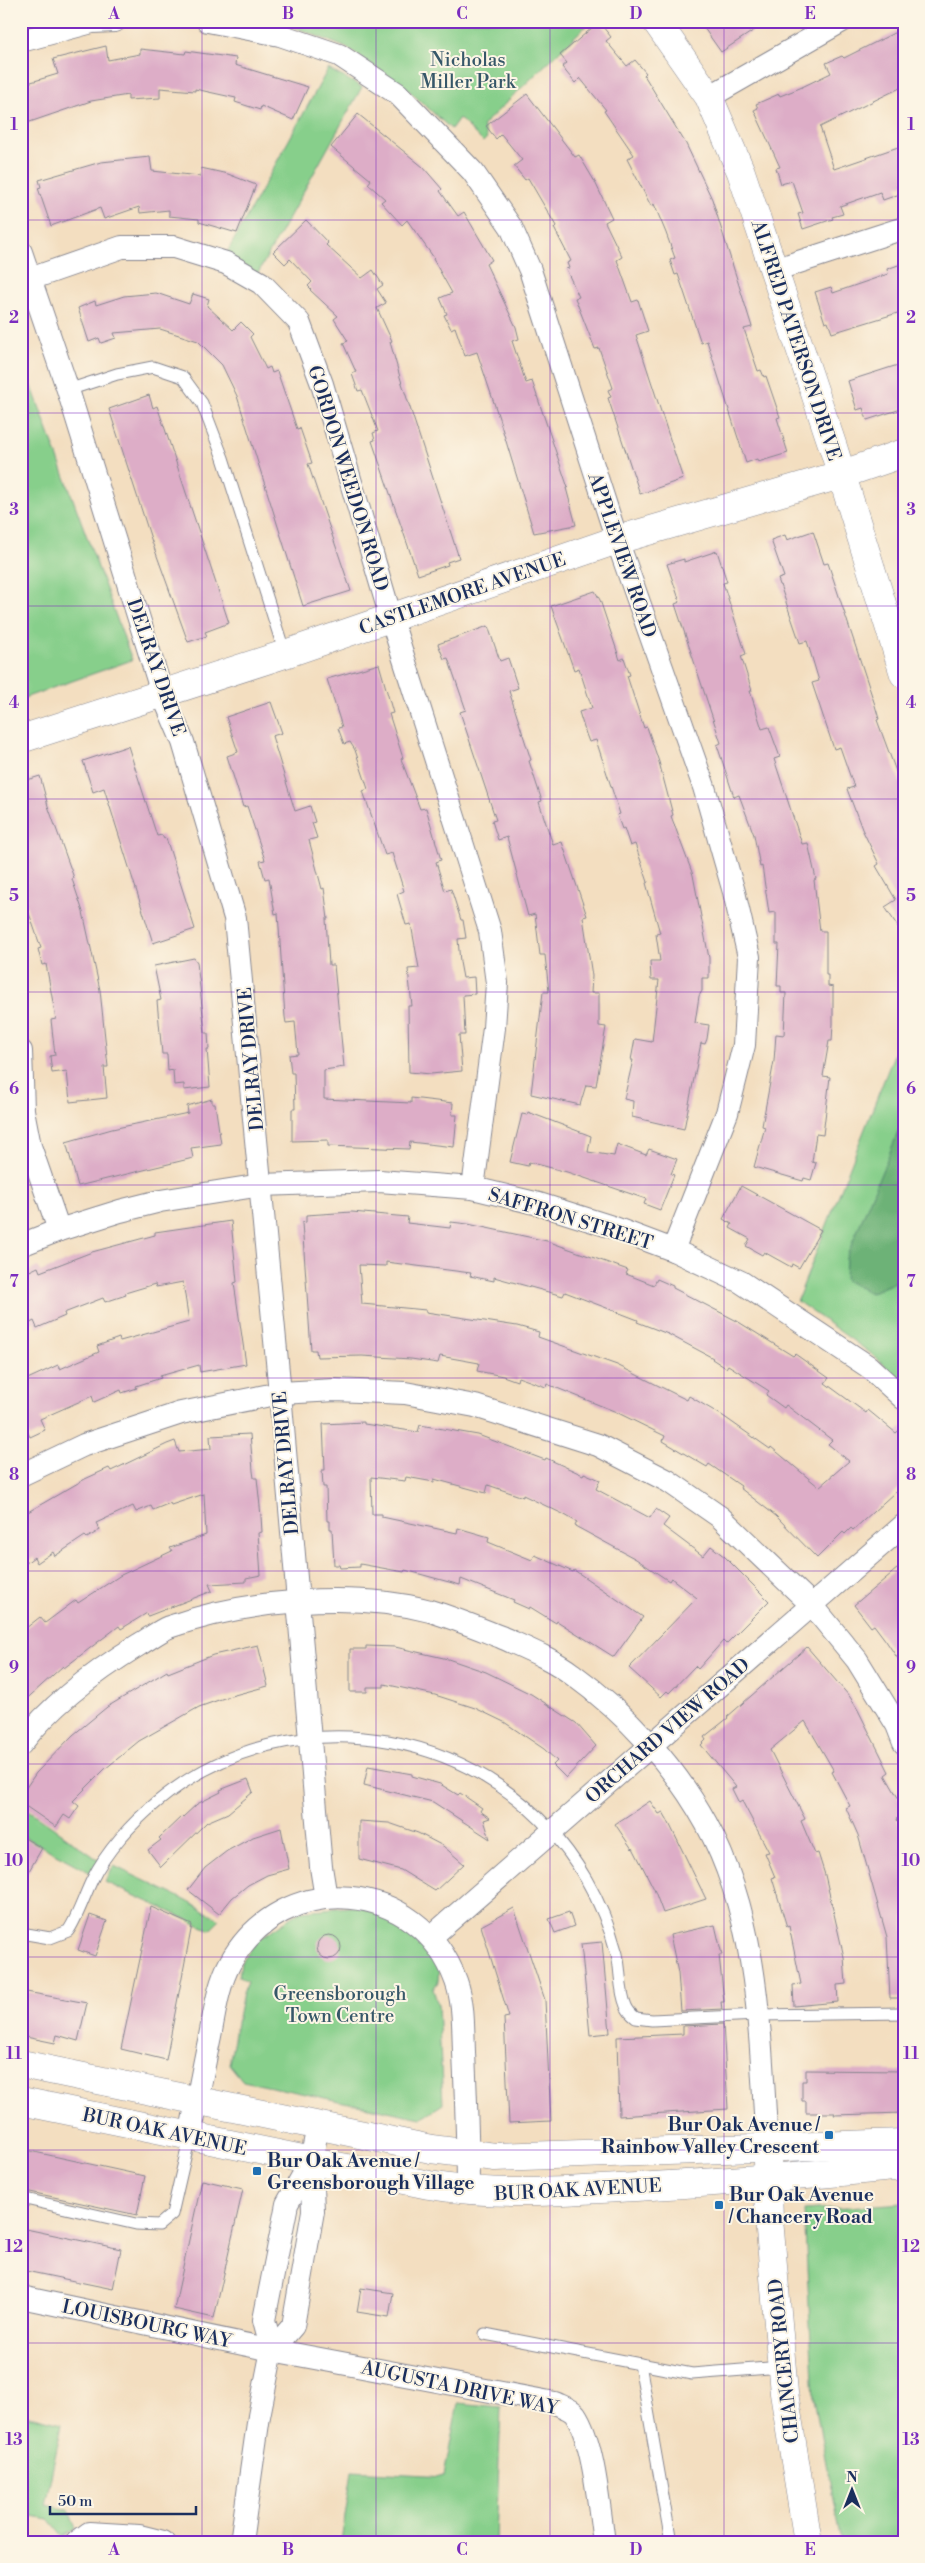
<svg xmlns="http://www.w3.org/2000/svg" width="925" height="2563" font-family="'Libre Bodoni',serif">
<rect width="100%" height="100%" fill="#fcf5e5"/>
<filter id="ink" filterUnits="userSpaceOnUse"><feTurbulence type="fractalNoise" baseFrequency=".02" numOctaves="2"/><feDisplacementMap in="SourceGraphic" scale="10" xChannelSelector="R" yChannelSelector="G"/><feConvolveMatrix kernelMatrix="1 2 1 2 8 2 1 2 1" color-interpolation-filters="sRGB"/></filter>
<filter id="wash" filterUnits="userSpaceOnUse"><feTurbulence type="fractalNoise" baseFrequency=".0096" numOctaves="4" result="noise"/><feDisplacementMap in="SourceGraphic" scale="20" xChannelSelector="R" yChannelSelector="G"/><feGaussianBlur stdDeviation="1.12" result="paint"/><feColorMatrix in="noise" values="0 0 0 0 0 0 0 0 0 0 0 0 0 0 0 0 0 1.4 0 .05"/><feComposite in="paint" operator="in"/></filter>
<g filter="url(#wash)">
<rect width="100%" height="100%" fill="#f3dec0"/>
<g fill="#87cf8b" stroke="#517f74">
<path d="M279 21H591L483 125 487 138 483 142 459 118 451 129 406 88 347 48Z"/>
<path d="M328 69 362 87 258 273 225 256Z"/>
<path d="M21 357 132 660 21 699Z"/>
<path d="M904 1038V1382L869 1352 797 1301 899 1042Z"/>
<path d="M21 1805 100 1861 91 1873 21 1835Z"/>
<path d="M114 1866 187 1901 220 1920 210 1930 105 1882Z"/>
<path d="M360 1906 404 1926 439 1962 438 1982 433 1989 438 2005 443 2104 421 2118 243 2081 229 2064 243 1992 247 1982 239 1977 241 1962 256 1941 300 1911Z"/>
<path d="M904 2203V2542H841L814 2399 804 2210Z"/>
<path d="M458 2403 501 2407 496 2542H341L352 2471 444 2476Z"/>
<path d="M21 2414 62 2424 45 2505 69 2510 76 2530 63 2537 49 2520 21 2515Z"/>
</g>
<path fill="#6db277" stroke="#44706a" d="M904 1118V1274L902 1279 870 1293 845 1280 846 1258Z"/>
<g id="blocks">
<g fill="#ddadc7" fill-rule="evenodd">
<path d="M699 21H768L721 52Z"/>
<path d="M599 22 611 37 606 41 627 66 635 60 646 73 644 75 686 144 712 199 752 327 744 329 758 371 761 370 764 377 766 376 780 417 777 418 788 453 758 462 757 459 746 463 707 341 701 343 678 274 675 275 670 260 675 258 666 233 654 204 651 206 627 159 634 155 604 111 606 110 580 78 575 83 562 67 567 63 560 55Z"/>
<path d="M904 28V86L820 127 834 169 904 145V184L897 186 900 194 883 200 880 192 840 206 843 214 832 217 833 219 803 229 798 214 803 213 792 181 781 184 776 168 780 167 754 110 758 108 756 104 779 94 780 96 800 88 831 73 826 63 842 56 844 58Z"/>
<path d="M106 46 108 60 140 54V49L185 54 186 51 236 58 235 65 308 87 293 120 261 106 260 110 235 102 236 98 195 89V91L160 88V98L128 100V95L91 101 21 125V85L58 74 53 59Z"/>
<path d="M527 94 575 157 579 155 595 182 612 218 605 222 622 257 617 260 632 302 638 300 648 331 636 335 683 479 640 494 608 398 611 397 608 390 613 388 599 348 595 349 575 298 579 297 566 269 569 268 567 263 571 261 554 228 556 226 528 178 525 180 514 166 522 160 501 134 496 139 486 126Z"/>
<path d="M358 114 423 167 442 189 440 191 458 216 464 212 492 260 486 264 516 327 519 339 512 341 526 383 532 381 568 488H566L576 525 534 533 498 415 477 352 465 356 455 327 451 329 444 315 447 314 440 298 452 293 433 259 434 258 407 220 402 225 381 202 385 199 368 184 371 180 331 147Z"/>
<path d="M150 157 152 171 200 176 201 168 228 174 256 185 237 233 199 222V219L169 216V210L140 213 139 207 104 219 100 208 51 226 38 188 41 187 39 180 101 162Z"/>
<path d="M306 220 328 243 326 245 362 278 373 270 383 285 377 289 386 303 377 308 392 341 390 342 400 377 459 558 447 562 448 565 418 575 372 441 375 440 373 433 378 431 362 390 358 391 352 374 356 372 343 343 348 341 334 319 338 316 310 290 311 289 308 286 312 282 290 259 285 264 273 252Z"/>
<path d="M904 263V311L832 333 828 322 825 323 815 292 831 287 833 293 888 274 887 269Z"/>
<path d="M156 293 189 304 193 294 209 299 207 306 233 330 241 322 253 334 250 337 266 369 270 367 272 373 277 371 297 429 300 428 312 463 308 464 351 591 303 606 237 396 222 365 198 341 160 329 114 333 116 338 101 343 99 338 89 342 78 308 95 301 96 305 124 296Z"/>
<path d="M904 363V408L867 420 863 408 857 410 848 381Z"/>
<path d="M149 395 153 408 157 406 165 429 229 623 205 632 207 636 188 642 152 542 109 409Z"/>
<path d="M813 531 824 564 828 563 874 702 879 719 877 720 904 793V936L885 907 896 900 876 866 879 864 862 829 847 789 854 787 840 747 834 749 812 683 819 681 807 641 800 643 778 579 784 577 771 540 785 535 787 540Z"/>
<path d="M717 551 727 582 723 583 746 654 741 656 752 691H750L762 729 769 727 780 757 774 759 802 844 808 843 816 879 814 880 820 931H826V975H828V986L833 987V1024L832 1041H829L823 1076 830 1077 823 1135 816 1134 812 1162 816 1163 811 1180 804 1178 803 1181 754 1167 765 1127 762 1126 774 1061 776 1034 784 1035 786 993H781V986H777L779 944H776V912L769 913 762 866 760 867 754 835 739 795 734 797 717 745 721 743 675 604 680 602 667 564 684 559V562Z"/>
<path d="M595 591 600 600 620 660 624 658 630 675 627 676 644 728 647 727 659 762 673 815 671 816 693 875 709 958V978H702V991L699 996 695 1023 709 1025 707 1039 705 1044 701 1043 684 1129 632 1117 633 1101 624 1099 633 1060H631L635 1039 652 1042 659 980H651L650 961H660L656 934 660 933 646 883 648 882 635 844 630 846 624 828 622 829 617 815 620 814 596 740 589 742 586 734 579 712 592 708 579 668 574 670 551 606Z"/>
<path d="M488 626 500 661 508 658 518 688 509 691 531 760 529 761 542 801 539 802 553 845 562 842 587 916 583 917 592 976 591 993H599V1026L606 1027 596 1086 586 1085 580 1105 531 1094 543 992H549L545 955H540L535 914 528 916 507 837 498 840 492 821 496 820 460 712 466 710 448 658 444 659 438 644Z"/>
<path d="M379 664 393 713 389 714 403 758 401 759 420 809 426 808 441 860 436 862 445 891 451 889 461 920H463L466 938 458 939 460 962 463 978 474 977 475 994 463 995 465 1035H459L462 1071 431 1074 409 1072 408 1006H412L408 969 419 968 411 924 406 925 397 894 404 891 392 853 385 855 363 791 368 789 355 750 350 742 344 744 338 728 342 727 327 679Z"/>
<path d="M271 702 282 733 272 736 295 811 310 806 315 822 312 823 317 838 309 840 322 889 324 888 328 919H326L329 965H334L344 1067 324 1070V1099L411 1103V1098L453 1103 452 1115H457L454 1147 410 1142 409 1149 328 1146V1140L292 1141V1109H295L294 1073H291L289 1055 298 1054 295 1022 286 1023 285 1017 278 913 275 914 269 878 265 879 260 861 265 860 247 806 243 807 227 756 238 752 226 717Z"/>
<path d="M128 746 157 836 162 835 164 839 166 838 195 929 153 943 104 788 93 792 83 761Z"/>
<path d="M40 776 48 806 74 878 72 879 83 912 100 990 108 1067H104L107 1098 70 1102 67 1071 52 1073 50 1056 55 1055 51 1020 56 1019 46 964 42 965 38 949 41 948 21 890V782Z"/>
<path d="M194 958 197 962 205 1033H208L209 1049H207L210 1087 184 1090V1084L174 1085 173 1070 168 1071 167 1054H162L157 1001 161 1000 154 966Z"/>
<path d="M212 1099V1104H215L221 1144 191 1148 193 1158 78 1186 66 1142 112 1129 188 1113 187 1106Z"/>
<path d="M528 1112 591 1136 588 1152 614 1156 617 1144 646 1155 649 1149 677 1159 671 1174 674 1175 660 1210 644 1204 646 1199 567 1172 529 1162 528 1166 510 1162 522 1114 527 1115Z"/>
<path d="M741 1186 821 1230 799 1268 792 1264 791 1267 764 1252 762 1255 746 1246 750 1239 730 1228 732 1224 723 1219Z"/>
<path d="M352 1212 408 1217 407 1223 450 1228 451 1222 468 1224 547 1241 628 1270 626 1274 654 1285 657 1279 673 1286V1288L737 1321 793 1356 795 1354 829 1378 825 1383 866 1413 868 1410 896 1433 904 1426V1484L853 1530 851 1528 845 1534 843 1532 817 1558 776 1516 740 1488 741 1486 709 1464 707 1467 663 1441 665 1436 614 1411 547 1384 546 1387 518 1377 517 1381 503 1376 477 1371 479 1363 440 1356 438 1363 411 1359 362 1356 317 1357 316 1350H311L302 1223 306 1222V1215ZM386 1262 471 1273 470 1276 494 1281V1277L563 1296 565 1292 638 1320 637 1322 668 1334 713 1358 712 1359 726 1368 728 1365 769 1391 766 1395 784 1408 786 1405 832 1440 828 1444 849 1461 819 1487 771 1447 770 1449 723 1416 689 1396 687 1400 617 1365 538 1337 539 1332 517 1326 426 1312V1310L362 1304 359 1265 386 1266Z"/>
<path d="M231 1221 237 1282 234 1283 246 1364 200 1372 199 1365 160 1376 161 1378 136 1386 137 1388 122 1393 121 1390 94 1402 92 1396 40 1419 45 1430 30 1437 21 1418V1382L58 1365 60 1369 99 1352 97 1346 119 1338 120 1341 189 1322 183 1282 156 1287 155 1284 125 1293 126 1295 105 1302 103 1298 64 1313 65 1316 37 1328 34 1321 21 1328V1275L38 1267 40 1272 92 1252 155 1235V1232Z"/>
<path d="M364 1422V1424L418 1432 420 1425 478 1435 545 1460 546 1458 583 1475 584 1473 600 1480 596 1489 650 1518 656 1509 669 1518 663 1526 703 1556 711 1546 725 1557 769 1601 726 1644 723 1641 698 1669 695 1666 669 1693 667 1691 661 1697 629 1668 697 1598 671 1578 669 1581 636 1559 575 1526 577 1522 563 1514 523 1495V1497L488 1485 486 1493 434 1479V1482L406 1477 405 1481 371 1477 372 1514H382V1517L457 1533 458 1528 489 1537 488 1542 532 1560 535 1555 573 1572 574 1570 643 1617 614 1657 557 1621 556 1623 530 1607 529 1609 513 1602 514 1600 461 1579 460 1585 405 1570 404 1572 360 1564V1567L340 1568 339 1565H334L332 1529H330V1521H327L326 1487H323L322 1470H325L323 1424Z"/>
<path d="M250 1434 253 1471 254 1478H257L261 1516 262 1532 258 1533 261 1575 246 1578V1582L209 1584 212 1591 148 1616 147 1613 121 1629 119 1626 64 1668 63 1666 21 1704V1632L40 1617 45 1623 76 1600 78 1603 121 1575 172 1551 170 1548 206 1535 204 1494 171 1505 170 1503 153 1510 151 1506 136 1512 133 1506 96 1523 100 1530 87 1538 85 1536 55 1556 53 1552 37 1563 34 1557 21 1567V1516L85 1479 109 1468 111 1471 167 1444 175 1441 179 1452 211 1449 210 1436Z"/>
<path d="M904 1563V1668L886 1641 874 1625 871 1627 854 1605Z"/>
<path d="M258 1645 268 1686 227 1697 199 1707 139 1741 105 1769 73 1801 79 1806 70 1819 64 1815 56 1827 21 1803V1795L36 1773 73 1735 107 1707 167 1671 168 1673 213 1655Z"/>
<path d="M366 1646 395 1647 448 1659 486 1672 531 1694 576 1723 596 1746 566 1778 553 1765 557 1761 544 1749 504 1722 475 1708 435 1695 384 1684V1687H367V1692H350V1649H366Z"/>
<path d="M807 1647 850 1697 858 1710 889 1772 885 1775 904 1808V1816L897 1819 904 1839V1998H890L887 1937 858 1835 846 1808 850 1806 832 1772 834 1771 805 1721 770 1750 805 1819 801 1821 815 1854 818 1853 825 1875 844 1957 846 1984 837 1985 838 2002 794 2006 793 1985 801 1984 789 1926 787 1927 772 1878 775 1877 765 1853 769 1852 742 1801 739 1803 732 1789 736 1787 701 1745 706 1740 704 1737 728 1718 727 1717Z"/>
<path d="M368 1766 412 1774V1776L440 1784 458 1795 460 1793 482 1808 480 1811 490 1818 484 1820 490 1839 433 1802 364 1785Z"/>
<path d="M248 1779 253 1792 228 1813 207 1822 161 1867 148 1850 161 1840 159 1838 182 1816 183 1817 197 1804 221 1792 220 1790Z"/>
<path d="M650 1801 659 1814 663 1812 667 1819 706 1899 663 1913 654 1889 633 1848 632 1849 615 1824Z"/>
<path d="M359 1821 389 1823 418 1833 443 1846 464 1864 435 1891 401 1870 359 1859Z"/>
<path d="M281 1828 289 1869 267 1875 248 1885 232 1898 219 1914 188 1890 205 1868 227 1851 253 1837Z"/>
<path d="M21 1836 42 1848 21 1885Z"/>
<path d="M151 1907 192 1925 166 2060 121 2049Z"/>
<path d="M514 1908 545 2000 551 2121 509 2123 504 2018 509 2017 481 1926Z"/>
<path d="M569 1912 574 1926 555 1933 549 1919Z"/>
<path d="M90 1915 107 1921 95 1956 78 1950Z"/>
<path d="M715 1925 722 1955H719L724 2002H721L722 2009 681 2011 678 1973 670 1935Z"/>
<circle cx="329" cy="1947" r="12"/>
<path d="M602 1942 610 2033 590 2035 581 1944Z"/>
<path d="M21 1991 87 2003 78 2041 57 2035 55 2043 21 2036Z"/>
<path d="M723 2024 728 2109 619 2116 617 2037 683 2034V2026Z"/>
<path d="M806 2070 904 2071V2113L834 2115 835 2113H806V2101H802V2081H806Z"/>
<path d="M21 2149 145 2176 137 2215 21 2190Z"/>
<path d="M202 2180 243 2189 214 2318 174 2309Z"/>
<path d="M26 2229 121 2249 113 2289 21 2270V2249Z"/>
<path d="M361 2288 393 2293 389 2317 357 2312Z"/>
</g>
</g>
</g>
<g filter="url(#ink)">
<use href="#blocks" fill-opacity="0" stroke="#87868f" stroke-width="1"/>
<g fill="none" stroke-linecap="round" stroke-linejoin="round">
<g stroke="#87868f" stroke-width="13">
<g id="service">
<path d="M68 390 117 374 153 367 183 377 202 403 223 458 285 654"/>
<path d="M21 1933 50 1938 68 1931C76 1921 85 1894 92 1880 106 1851 132 1823 156 1803 292 1689 498 1727 586 1879 600 1903 610 1928 617 1954 621 1971 619 1990 626 2006 628 2011 632 2015 636 2018L652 2020 758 2015 904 2013"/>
<path d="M21 2198 136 2224 159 2225 172 2214 190 2136"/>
<path d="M485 2334 692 2374 781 2367"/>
<path d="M640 2364 671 2542"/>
</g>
</g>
<g stroke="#87868f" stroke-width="24">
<g id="minor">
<path d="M208 21 280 35 339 55 398 94 473 172 511 227 530 270 617 540 704 787 734 892 749 957 744 1045 727 1113 673 1250"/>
<path d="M21 41 92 22 115 21"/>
<path d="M709 97 842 21"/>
<path d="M21 252 68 390 162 693 183 742 235 918 280 1393 321 1867 326 1898"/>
<path d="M774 270 904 228"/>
<path d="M30 279 122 247H174L226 263 261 283 299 322 322 384 391 618 490 931 497 983 494 1028 473 1188"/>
<path d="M21 1051 23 1110 30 1146 59 1230"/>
<path d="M21 1245 59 1230 120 1211 160 1201 261 1185 379 1181 473 1188 539 1204 612 1227 673 1250 741 1282 869 1367 904 1399"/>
<path d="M21 1475 84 1445 181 1413 280 1393 336 1390 405 1393 475 1406 598 1445 668 1481 720 1517 812 1605 857 1660 897 1725 904 1743"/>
<path d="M21 1744C52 1703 96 1671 140 1644 149 1639 159 1631 169 1627 245 1600 352 1591 430 1611 454 1618 478 1628 501 1637 525 1648 551 1658 572 1674 626 1713 674 1765 706 1823 760 1921 760 2038 767 2148"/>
<path d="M431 1937 904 1525"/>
<path d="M190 2136C197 2102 203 2069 210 2036 215 2011 218 1985 230 1963 283 1868 419 1878 456 1981 464 2003 463 2028 464 2052 466 2099 468 2145 468 2192"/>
<path d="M21 2297 272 2350 555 2403C561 2406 571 2409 575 2414 594 2442 599 2508 604 2542"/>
<path d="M272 2350 293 2326 313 2211 311 2161 318 2126"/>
<path d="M77 2542 89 2533 139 2536 163 2542"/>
<path d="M241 2542 259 2416 272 2350 264 2320 287 2204 311 2161"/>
</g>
</g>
<g stroke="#87868f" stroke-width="29">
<g id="tertiary">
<path d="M656 21 709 97 741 172 833 447 904 674"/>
<path d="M21 739 285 654 617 540 840 475 904 453"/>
<path d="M21 2064 431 2149 495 2157 904 2143"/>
<path d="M21 2101 429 2185C500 2197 564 2191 636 2187 726 2182 815 2175 904 2166"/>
<path d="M767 2161 769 2219 784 2393 808 2542"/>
</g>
</g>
<use href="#service" stroke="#fff" stroke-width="11"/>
<use href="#minor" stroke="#fff" stroke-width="22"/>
<use href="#tertiary" stroke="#fff" stroke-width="28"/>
</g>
</g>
<path fill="none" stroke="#7b2cbf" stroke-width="1" stroke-opacity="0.55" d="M202 21V2542M376 21V2542M550 21V2542M724 21V2542M21 220H904M21 413H904M21 606H904M21 799H904M21 992H904M21 1185H904M21 1378H904M21 1571H904M21 1764H904M21 1957H904M21 2150H904M21 2343H904"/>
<g fill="#1f6fb2" stroke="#fcf5e5" stroke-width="2">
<rect x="824" y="2130" width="10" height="10" rx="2.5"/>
<rect x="252" y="2166" width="10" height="10" rx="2.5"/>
<rect x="714" y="2200" width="10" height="10" rx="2.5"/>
</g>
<g text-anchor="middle" stroke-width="4" stroke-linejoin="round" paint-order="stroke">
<g font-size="19" fill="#365769" stroke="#fcf5e5">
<text x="468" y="66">Nicholas<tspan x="468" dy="22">Miller Park</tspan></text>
<text x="340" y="2000">Greensborough<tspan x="340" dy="22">Town Centre</tspan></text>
</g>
<g font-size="19" fill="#1b2f5e" stroke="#fcf5e5">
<text transform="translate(797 340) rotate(72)" y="7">ALFRED PATERSON DRIVE</text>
<text transform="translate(349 478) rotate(73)" y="7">GORDON WEEDON ROAD</text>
<text transform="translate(623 555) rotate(71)" y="7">APPLEVIEW ROAD</text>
<text transform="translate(462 593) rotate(-19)" y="7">CASTLEMORE AVENUE</text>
<text transform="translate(157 667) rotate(71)" y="7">DELRAY DRIVE</text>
<text transform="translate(250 1059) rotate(-95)" y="7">DELRAY DRIVE</text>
<text transform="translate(571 1218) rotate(17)" y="7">SAFFRON STREET</text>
<text transform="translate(285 1463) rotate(-95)" y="7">DELRAY DRIVE</text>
<text transform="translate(667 1730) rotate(-41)" y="7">ORCHARD VIEW ROAD</text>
<text transform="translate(165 2131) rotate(12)" y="7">BUR OAK AVENUE</text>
<text transform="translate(578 2189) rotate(-3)" y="7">BUR OAK AVENUE</text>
<text transform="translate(147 2323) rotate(12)" y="7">LOUISBOURG WAY</text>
<text transform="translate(783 2361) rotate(-96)" y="7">CHANCERY ROAD</text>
<text transform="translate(460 2387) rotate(12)" y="7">AUGUSTA DRIVE WAY</text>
</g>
<g font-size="19" font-weight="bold" fill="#1b2f5e" stroke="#fcf5e5" text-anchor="start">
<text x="819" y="2131" text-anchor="end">Bur Oak Avenue /<tspan x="819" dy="22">Rainbow Valley Crescent</tspan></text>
<text x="267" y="2167">Bur Oak Avenue /<tspan x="267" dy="22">Greensborough Village</tspan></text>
<text x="729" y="2201">Bur Oak Avenue<tspan x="729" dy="22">/ Chancery Road</tspan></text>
</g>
</g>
<rect width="925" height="2563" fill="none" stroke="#fcf5e5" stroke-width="55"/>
<g transform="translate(852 2490)" stroke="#fcf5e5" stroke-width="4" paint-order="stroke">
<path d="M0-4L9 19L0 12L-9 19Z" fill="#1b2f5e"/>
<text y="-8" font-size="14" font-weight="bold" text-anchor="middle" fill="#1b2f5e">N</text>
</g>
<path d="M50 2506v8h146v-8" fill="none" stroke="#1b2f5e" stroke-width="2.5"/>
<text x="58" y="2506" font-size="15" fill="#1b2f5e" stroke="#fcf5e5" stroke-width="4" paint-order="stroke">50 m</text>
<rect x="28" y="28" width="870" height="2508" fill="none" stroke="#7b2cbf" stroke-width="2"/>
<g font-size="16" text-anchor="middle" font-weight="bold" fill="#7b2cbf">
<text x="114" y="19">A</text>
<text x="288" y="19">B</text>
<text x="462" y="19">C</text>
<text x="636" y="19">D</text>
<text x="810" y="19">E</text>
<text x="14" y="130">1</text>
<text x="911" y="130">1</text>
<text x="14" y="323">2</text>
<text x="911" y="323">2</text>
<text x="14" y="515">3</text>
<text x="911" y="515">3</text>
<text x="14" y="708">4</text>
<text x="911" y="708">4</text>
<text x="14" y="901">5</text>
<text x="911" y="901">5</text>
<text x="14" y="1094">6</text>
<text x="911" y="1094">6</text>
<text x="14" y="1287">7</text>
<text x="911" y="1287">7</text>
<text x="14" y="1480">8</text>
<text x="911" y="1480">8</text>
<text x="14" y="1673">9</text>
<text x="911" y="1673">9</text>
<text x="14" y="1866">10</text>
<text x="911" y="1866">10</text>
<text x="14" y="2059">11</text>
<text x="911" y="2059">11</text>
<text x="14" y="2252">12</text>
<text x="911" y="2252">12</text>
<text x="14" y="2445">13</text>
<text x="911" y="2445">13</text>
<text x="114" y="2555">A</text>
<text x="288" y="2555">B</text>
<text x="462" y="2555">C</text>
<text x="636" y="2555">D</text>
<text x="810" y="2555">E</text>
</g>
</svg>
